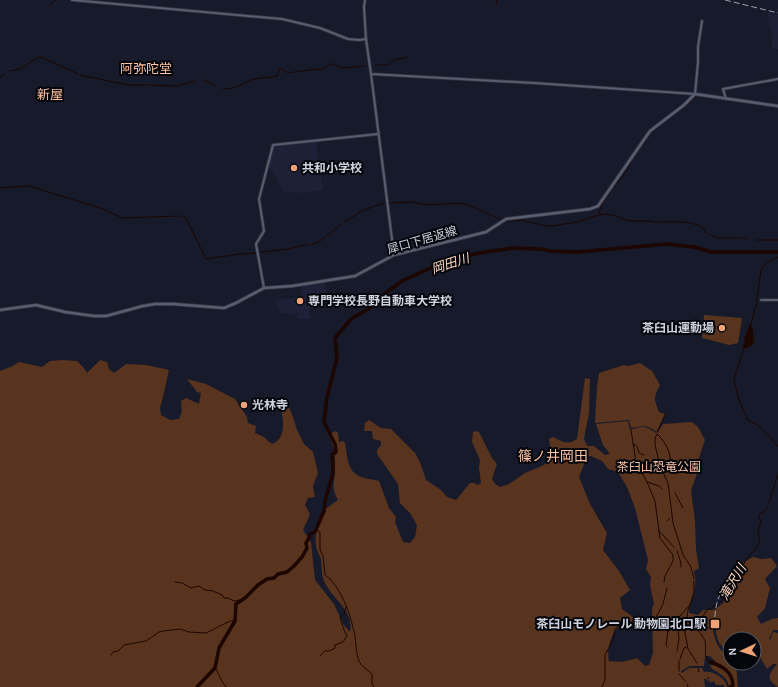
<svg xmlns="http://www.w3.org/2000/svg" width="778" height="687" font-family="'Alegreya Sans','Noto Sans JP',sans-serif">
<rect width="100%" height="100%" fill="#171a2a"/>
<g fill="#1d2036">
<path d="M768 13 778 15V49H773L771 37 773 36 771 28 769 29Z"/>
<path d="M316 142 323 190 297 193 283 191 278 183 274 173 268 167 273 147Z"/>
<path d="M325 281 327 294 325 301 322 305 318 308 309 310 310 319H298L297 315 280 313 276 300 302 297 301 286Z"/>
</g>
<g fill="#58341f" fill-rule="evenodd">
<path d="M704 315 742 318 738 343 729 345 702 338Z"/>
<path d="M62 360 77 361 83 367 87 373 100 360 107 362 109 369 114 373 126 364 146 365 169 370 163 397 160 408 161 415 170 420 179 419 182 411 181 401 186 398 199 404 201 393 197 392 187 379 206 384 235 399 247 417 248 423 256 426 255 433 264 437 269 442 273 444C287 437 283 419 281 407H289L293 417 297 430 304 444 313 452 318 473 313 486 315 497 308 498 305 505 310 514 303 530 311 542 315 580 334 604 343 624 350 632C354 610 333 600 325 583 321 576 322 566 321 559 320 556 318 553 317 550 313 537 318 520 326 509 329 506 334 503 338 500 330 485 335 484 335 469 336 457 334 446 329 435L335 431 338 433 339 442 343 441 345 443C347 453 347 469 357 475 363 479 372 479 379 481L389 508 396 517 395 522 403 542 410 543 415 537 417 525 410 513 400 503 398 484 377 454V450L381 445V441L373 439 372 431H364L365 423 369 420 381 428 391 429 415 453 420 462 426 480 441 490 447 497 456 500 470 483H474L478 485 481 483 479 468 480 460 472 442 473 432 475 431 479 432 492 458 497 464 492 479 495 484 500 487 509 484 525 473 544 465 547 462 551 451 549 439 553 437C562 441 567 446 577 439L585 378 590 379 589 413 584 439 587 446H594L605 455 610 454 603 445 596 424 628 421 630 430C642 426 645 425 656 433L658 432 663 424 692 422 698 427 705 440 695 469 697 474 691 490 695 521 696 549 699 568 694 571C695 576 696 582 695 587 693 596 689 604 689 613L698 615 703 610H714L722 604 733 591 736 576 742 563 753 557 761 559 771 558 777 566 765 579 770 588 765 608 757 617 761 624 772 619 778 618V630H773L769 639 770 640 773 632 778 633V687C765 679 769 674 777 664H773L767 669 756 650H754V639H730V650C719 650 715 635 716 626L713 630C715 640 719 654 730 654V663H736L738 687H729C728 677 720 674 712 669L710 665 718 664 710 656H705L704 666H690L681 671 682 673 689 668H702L704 672C712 670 726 678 727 687H724V685H716L714 681 711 683 708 679 710 677H709L707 678 710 684 706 679H704L705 687H0V371L13 366 19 362 42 367 50 361ZM591 456 602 461 608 469 618 472 627 487 635 508 648 560 646 569 651 577 650 585 654 604 652 608 653 653 649 665 645 666 637 658 622 662 609 661C606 649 612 628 624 624 628 622 633 623 637 623L636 619 622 609 620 598 630 590 619 571 603 550 607 533 590 504 579 477 587 457Z"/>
<path d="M640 363 652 371 660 385C653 399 654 398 659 412L665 414 657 432C646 424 643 426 631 428L629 420 595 423 597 386 599 373 624 365 629 366Z"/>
</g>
<path fill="#1d0500" d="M750 323 753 330 754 343 750 347 742 349 745 340 744 339Z"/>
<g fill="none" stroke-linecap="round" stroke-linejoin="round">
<g stroke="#1d0500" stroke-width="1">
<path d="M496 5 497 0"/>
<path d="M49 6 55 0"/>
<path d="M375 65H389L394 60 407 57"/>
<path d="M10 71 20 69 37 58 41 57 78 74"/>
<path d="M80 75 118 83"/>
<path d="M0 77 5 74"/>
<path d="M204 80 215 86"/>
<path d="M119 83 130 85H147"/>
<path d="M149 85 177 86 195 81"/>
<path d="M223 89C239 89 241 83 254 79 262 77 269 78 277 76L280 68H281L288 73 315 69 321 70 331 64H334L341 68 366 66"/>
<path d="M686 105 696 97"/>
<path d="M636 153 646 141 647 138"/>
<path d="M614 187 628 169 632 159"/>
<path d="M0 188 29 186 103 209 122 218 180 216"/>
<path d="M389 203 412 202 428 205 458 203 466 204 502 220"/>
<path d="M599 214 601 206 612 189"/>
<path d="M183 217 186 218 206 259 239 254 256 253"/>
<path d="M507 221 521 220 546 226H552L577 222 598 215 606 214 616 216 628 221H649L654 222C666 222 691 220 702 227 705 229 704 231 707 234"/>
<path d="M344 222 364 210 384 203"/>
<path d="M710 235 718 238H742"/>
<path d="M744 238 747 239"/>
<path d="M756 240H778"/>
<path d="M312 245 320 241 342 224"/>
<path d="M261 252 288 249 304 245H309"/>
<path d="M751 324 756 305 761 270 766 263 778 257"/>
<path d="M744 349 734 379 739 400 748 420 759 426 778 446"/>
<path d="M631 430 636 462 647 482 655 501 660 538 673 555V561L665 576 664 582"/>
<path d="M657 432 666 413"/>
<path d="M633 444 637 446 639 453 644 455"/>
<path d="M671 472C671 455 669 445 657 434L655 438V445L660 466 668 483 673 523 683 555 691 567 694 579"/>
<path d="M647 482 659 486 662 489"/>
<path d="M675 493 683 508"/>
<path d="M769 502 778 475"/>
<path d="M667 521 670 518"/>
<path d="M316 528 320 533V550L323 556 325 575C342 587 351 617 355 636 356 644 356 654 359 661 361 666 369 671 372 674V684L374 687"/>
<path d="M658 530 674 547"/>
<path d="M677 551 681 563V567"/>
<path d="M694 581V593L688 610 685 633 688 649 697 663"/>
<path d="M175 582 182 583 191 588 199 586 205 590 213 591 222 595 224 598H228L234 601 239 600 241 601"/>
<path d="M654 621 663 604 667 588"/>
<path d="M657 630 680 616 689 606"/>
<path d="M668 647 666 645 668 631 671 629 678 630"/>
<path d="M677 651 679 639 678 628 680 616"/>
<path d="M111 655 113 652 118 651 124 645 146 641 159 632 163 631 180 629 189 632 206 633 230 621H235"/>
<path d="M320 656 325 651H329L335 648V645L343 642 347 636C343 630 343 625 340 618L342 615 344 614 346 607"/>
<path d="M680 659 684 648 687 647"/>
<path d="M708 661C703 653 707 648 705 641 704 638 700 633 698 630L703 616 707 610 719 604 728 593 747 558 755 550 760 542 758 532 761 522 759 518V515L766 510 768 507"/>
<path d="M215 668C220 674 220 682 227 687"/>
<path d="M698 668 699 672"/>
<path d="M679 671V661"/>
<path d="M679 674 686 682"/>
<path d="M687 684 688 687"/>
<path d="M602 687 605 680V655L614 638V632L616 628 626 621 638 626"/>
</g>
<g stroke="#1d0500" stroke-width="3.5">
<path d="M710 662C722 666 732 671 733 685L730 687"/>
<path d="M197 687 215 668 219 648 235 621 236 604 245 598 258 585 267 579 274 578 278 574 287 572 294 566 302 557 307 548 306 543 309 538 310 534 315 532 324 511 325 501 333 473 332 455 336 452 335 444 324 422 327 397 337 358 335 338 351 319 370 308 375 301 402 281 437 265 456 258 485 252 513 248 541 249 549 251 578 252 667 244 694 247 711 252H778"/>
</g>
<g stroke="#353643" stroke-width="3.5">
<g id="tertiary">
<path d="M72 0 282 19 320 28 348 39 359 40 366 39 371 74 534 83 695 94 698 62V47L702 21"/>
<path d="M365 0 364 7 366 39"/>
<path d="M371 74 394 255"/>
<path d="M726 99 723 89 778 79"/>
<path d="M264 288 256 244 264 231 259 199 273 145 378 134"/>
<path d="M761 300H778"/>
</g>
</g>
<g stroke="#353643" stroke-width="4">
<path id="secondary" d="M0 310 36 305 65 312 94 316H106L143 306 155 304H173L224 308 236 303 264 288 292 286 355 276 394 255 486 232 506 219 590 209 598 206 650 131 684 105 695 94 778 106"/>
</g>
<use href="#tertiary" stroke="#575c6f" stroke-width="2"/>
<use href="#secondary" stroke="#575c6f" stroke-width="2.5"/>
<g stroke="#9ea1ad" stroke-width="1" stroke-dasharray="6 3" stroke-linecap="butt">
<path d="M725 0 778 13"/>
<path d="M714 626C715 616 715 606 719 597 721 591 726 587 729 581"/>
</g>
</g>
<g fill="#efa377" stroke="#05060c" stroke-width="1.5">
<circle cx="294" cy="168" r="4"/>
<circle cx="300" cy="301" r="4"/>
<circle cx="722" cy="328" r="4"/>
<circle cx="244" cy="405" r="4"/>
<rect x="710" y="619" width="10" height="10" rx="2"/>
</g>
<g text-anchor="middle" stroke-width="4" stroke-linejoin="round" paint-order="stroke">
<g font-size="12" font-weight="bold" fill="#d0d3de" stroke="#05060c" text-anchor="start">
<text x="302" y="172">共和小学校</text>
<text x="308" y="305">専門学校長野自動車大学校</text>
<text x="714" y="332" text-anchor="end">茶臼山運動場</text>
<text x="252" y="409">光林寺</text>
<text x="706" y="628" text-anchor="end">茶臼山モノレール 動物園北口駅</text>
</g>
<g font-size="12" fill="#d0d3de" stroke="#05060c">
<text transform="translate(422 240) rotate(-16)" y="4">犀口下居返線</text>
</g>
<g font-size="12" fill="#f8c1a3" stroke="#05060c">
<text x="659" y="471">茶臼山恐竜公園</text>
</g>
<g font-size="13" fill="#fcc2a1" stroke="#05060c">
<text x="146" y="73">阿弥陀堂</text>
<text x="50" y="99">新屋</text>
</g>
<g font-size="13" font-style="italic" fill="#fed5be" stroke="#05060c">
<text transform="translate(450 263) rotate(-18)" y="5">岡田川</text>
<text transform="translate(732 582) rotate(-59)" y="5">滝沢川</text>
</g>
<g font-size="14" fill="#fcc2a1" stroke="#05060c">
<text x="553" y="461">篠ノ井岡田</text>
</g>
</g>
<g transform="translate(742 651) rotate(266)"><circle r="19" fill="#05060c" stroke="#565860"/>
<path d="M0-3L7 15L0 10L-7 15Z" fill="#efa377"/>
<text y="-6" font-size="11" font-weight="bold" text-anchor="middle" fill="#d0d3de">N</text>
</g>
</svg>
